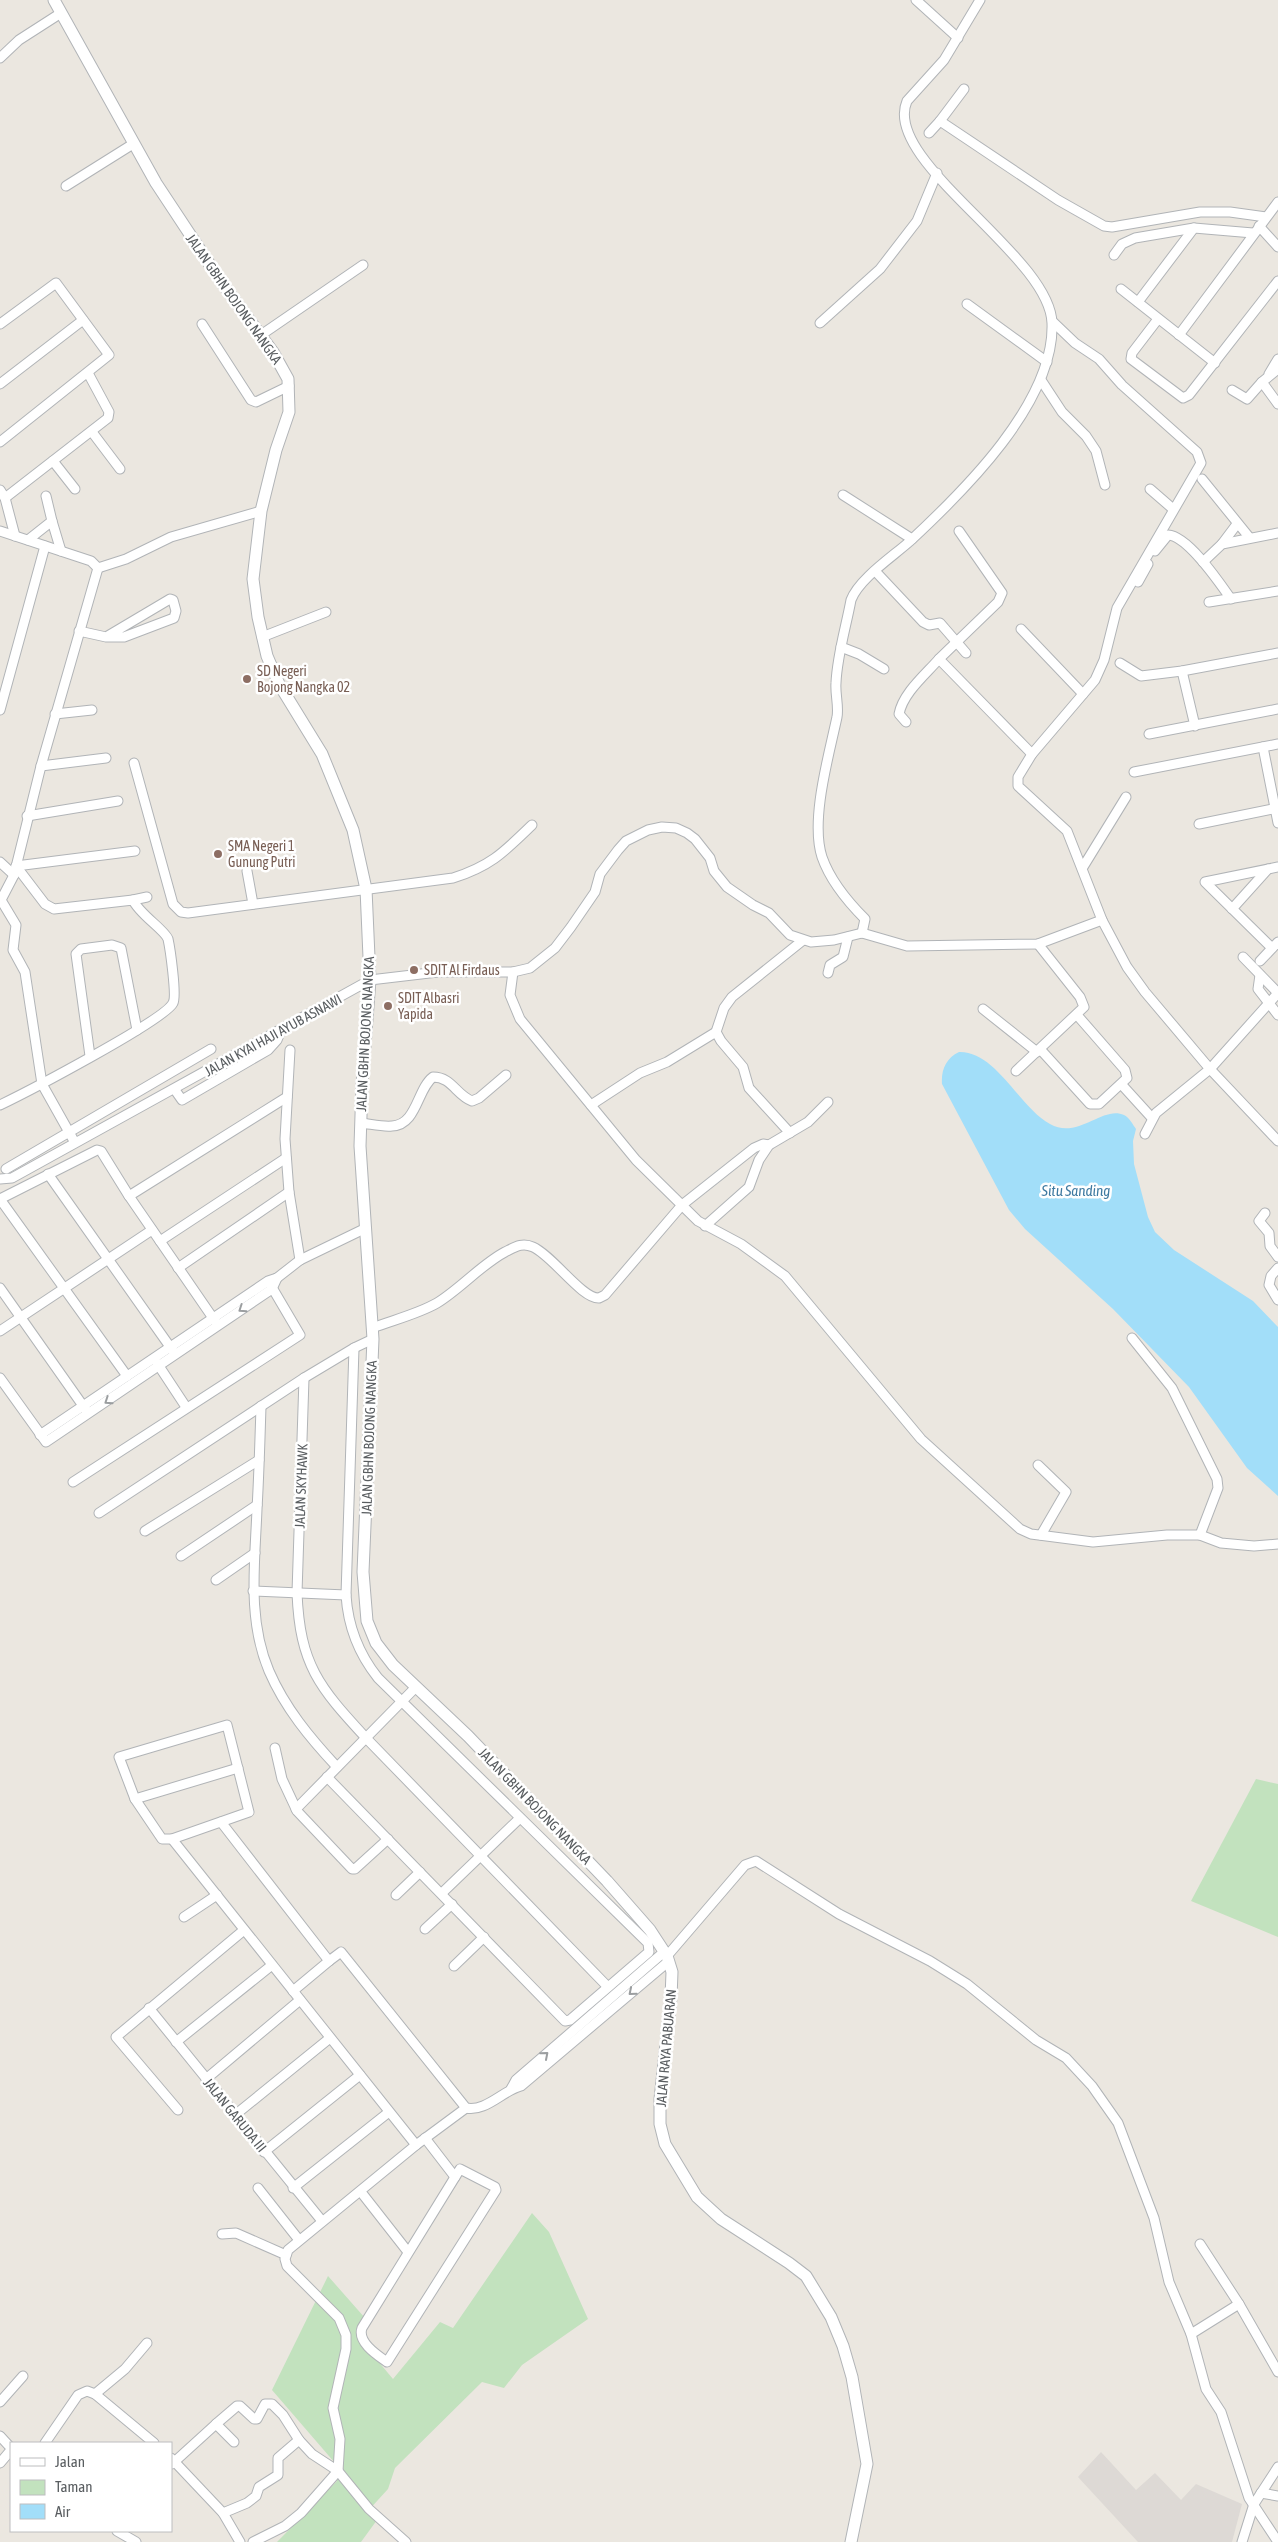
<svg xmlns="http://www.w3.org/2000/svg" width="1278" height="2542" font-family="'Asap Condensed',sans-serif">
<rect width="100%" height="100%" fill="#ebe7e0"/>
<path fill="#ddd9d5" d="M1101 2452 1136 2490 1155 2473 1181 2500 1196 2484 1242 2504 1232 2542H1138L1078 2477Z"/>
<g fill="#c2e2be">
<path d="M1256 1779 1278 1784V1937L1191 1901Z"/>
<path d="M532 2213 549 2232 588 2319 522 2365 504 2388 482 2382 395 2468 388 2489 367 2512 377 2520 361 2542H277L337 2481 335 2463 272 2390 328 2276 365 2318 367 2348 393 2379 440 2322 453 2328Z"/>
</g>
<path fill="#a2def9" d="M959 1052C996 1051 1019 1107 1050 1124 1078 1140 1103 1105 1124 1115 1129 1117 1133 1125 1136 1129L1133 1141 1134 1164 1148 1217 1155 1232 1174 1250 1253 1301 1278 1327V1496L1247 1468 1189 1387 1113 1309 1025 1229 1009 1210 942 1084C941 1070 946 1058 959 1052Z"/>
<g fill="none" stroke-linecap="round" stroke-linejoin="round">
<g stroke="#b1b4b7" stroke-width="11">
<g id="minor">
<path d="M916 0 958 38"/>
<path d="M0 58 19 40 61 13"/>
<path d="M964 89 940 121 1058 200 1104 226 1112 227 1200 212H1230L1266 217"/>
<path d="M929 133 940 121"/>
<path d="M66 186 133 144"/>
<path d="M1259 226 1278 247"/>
<path d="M1114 255 1122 244 1135 238 1194 228 1253 233"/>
<path d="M1121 289 1215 363"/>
<path d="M1138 302 1194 228"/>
<path d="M967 304 1047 362"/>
<path d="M1158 319 1132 353 1131 359 1183 398 1189 395 1278 281"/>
<path d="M1053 322 1075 343 1099 359 1122 385 1197 452 1201 463 1117 608 1104 660 1095 680 1032 754 1018 777V786L1067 831 1102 920 1127 967 1145 992 1210 1069 1278 1141"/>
<path d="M820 323 880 269 917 221 937 173"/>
<path d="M0 324 56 283 109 355 0 442"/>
<path d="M202 324 251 400 256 402 289 386"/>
<path d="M261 335 363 265"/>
<path d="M1179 335 1278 202"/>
<path d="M1278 369 1262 382 1278 404"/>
<path d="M1269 374 1278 359"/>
<path d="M1041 380 1062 412 1086 436 1096 451 1105 485"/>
<path d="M0 384 83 320"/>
<path d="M1232 390 1247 399 1262 382"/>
<path d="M92 432 120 469"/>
<path d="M53 461 75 489"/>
<path d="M1202 479 1249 537"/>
<path d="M1150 489 1173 509"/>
<path d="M0 490 5 498 15 536"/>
<path d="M843 495 912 539"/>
<path d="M46 496 52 521"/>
<path d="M5 498 108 418 109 412 88 373"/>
<path d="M0 531 91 561 98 568 126 559 171 537 261 511"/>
<path d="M959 531 1002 593 998 602 939 659 1032 754"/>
<path d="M28 540 52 521 61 551"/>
<path d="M1222 544 1237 524"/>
<path d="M1155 551 1168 535C1188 536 1219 582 1231 599"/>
<path d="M1203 562 1222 544 1278 533"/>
<path d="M876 572 923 622 929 625 940 623 966 653"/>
<path d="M1138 582 1148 564"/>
<path d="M1209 602 1278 591"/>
<path d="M1021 629 1083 694"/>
<path d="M79 631 106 637H124L174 618 176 611 173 600 170 599 106 637"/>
<path d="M262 637 326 612"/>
<path d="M841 647 859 654 884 669"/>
<path d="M1120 663 1141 676 1182 671 1278 653"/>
<path d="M1182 671 1195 726"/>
<path d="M0 710 45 546"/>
<path d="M55 714 92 710"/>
<path d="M906 722 899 714C903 693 925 675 939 659"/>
<path d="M1149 734 1278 709"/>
<path d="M1263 747 1278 823"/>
<path d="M134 763 173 904 181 912 188 913 453 878C491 866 504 852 532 825"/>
<path d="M41 766 106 758"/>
<path d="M1134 772 1278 744"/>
<path d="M27 816 118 801"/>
<path d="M1199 824 1278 808"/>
<path d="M0 862 14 875"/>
<path d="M16 866 135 851"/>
<path d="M1083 867 1126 797"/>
<path d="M247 871 253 904"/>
<path d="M133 900 147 897"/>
<path d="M1232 909 1268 869"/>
<path d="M862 933 865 919C848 902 830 880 822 857 810 820 829 755 837 717 839 706 835 694 836 683 837 656 846 627 851 600 859 579 892 557 909 542 963 492 1055 402 1052 323 1050 255 881 161 907 101L944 60 980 0"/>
<path d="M1272 948 1205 882 1278 867"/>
<path d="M1243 957 1278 993"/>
<path d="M1260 961 1278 942"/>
<path d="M513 972 510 995 520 1019 636 1160 698 1221 741 1244 785 1276 921 1439 1020 1529 1031 1534 1093 1542 1167 1535H1200L1221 1543 1254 1546 1278 1544"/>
<path d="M828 973 830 965 843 957 848 937"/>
<path d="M1260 975 1258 989 1278 1015"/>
<path d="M983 1009 1037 1052"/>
<path d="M1040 1049 1090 1104H1099L1127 1078 1125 1070 1077 1015"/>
<path d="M290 1050 285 1139 289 1192 300 1260"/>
<path d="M90 1056 76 954 81 949 112 945 121 948 137 1030"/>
<path d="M1016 1071 1084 1007 1080 997 1038 944"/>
<path d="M1122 1085 1152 1118"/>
<path d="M175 1090 182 1100 268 1050 277 1040 281 1030"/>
<path d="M0 1105C25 1093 165 1020 173 1003 177 996 170 948 168 939 165 930 139 914 133 900L54 909 45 904 16 866"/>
<path d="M591 1105 640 1073 667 1062 716 1032"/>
<path d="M361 1123C371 1124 382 1127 392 1126 417 1125 417 1089 433 1077 452 1077 456 1095 472 1101L479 1098 506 1075"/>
<path d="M790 1133 749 1088 743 1067 721 1041 716 1032 724 1008 732 997 802 941"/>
<path d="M1145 1134 1156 1113 1210 1069 1278 993"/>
<path d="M74 1141 42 1084 25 972 13 950 16 925 1 900 14 875 41 766 98 568"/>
<path d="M6 1169 211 1049"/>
<path d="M48 1174 173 1351"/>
<path d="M0 1179 12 1178 370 980 438 972H513L530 968 555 948 571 927 595 892 600 874 618 850 626 841 648 830 662 827 676 828 687 833 695 839 710 858 714 871 727 887 753 905 769 913 790 935 811 942 834 940 862 933 907 946 1038 944 1102 920"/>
<path d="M129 1196 287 1097"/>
<path d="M0 1199 97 1150 101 1151 129 1196 215 1321"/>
<path d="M0 1199 127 1376"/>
<path d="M1265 1213 1259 1221 1269 1233 1270 1246 1278 1257"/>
<path d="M705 1226 749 1187 759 1160 769 1145 808 1122 828 1102"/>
<path d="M160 1241 286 1158"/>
<path d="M178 1268 289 1192"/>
<path d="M1278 1268 1271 1276 1269 1285 1278 1300"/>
<path d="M0 1288 86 1410"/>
<path d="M372 1328C393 1320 418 1314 437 1303 460 1289 482 1264 505 1252 515 1247 522 1242 533 1247 553 1256 582 1299 599 1298L605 1295 682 1205 754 1148 763 1144 769 1145"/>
<path d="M0 1331 152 1230"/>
<path d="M1132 1338 1172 1388 1217 1479 1218 1488 1200 1535"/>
<path d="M354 1348 373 1339"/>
<path d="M157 1363 186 1407"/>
<path d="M0 1378 46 1442 272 1289 277 1278"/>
<path d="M304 1378 297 1593C300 1665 319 1687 366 1738L607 1986"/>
<path d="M261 1406C260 1440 259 1474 257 1509 255 1563 247 1619 269 1671 285 1708 310 1738 337 1767"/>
<path d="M40 1435 268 1281 277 1278 300 1260 364 1229"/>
<path d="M1038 1465 1066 1492 1041 1535"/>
<path d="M73 1482 300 1335 270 1284"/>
<path d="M99 1513 304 1378 354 1348 346 1595C348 1627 358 1653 378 1678L648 1943 649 1952 570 2020 565 2021 327 1777"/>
<path d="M145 1531 259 1460"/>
<path d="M181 1556 257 1505"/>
<path d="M216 1580 255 1553"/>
<path d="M253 1591 346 1595"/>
<path d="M227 1725 249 1812 172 1839H162L135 1799 119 1757Z"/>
<path d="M275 1748 282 1779 297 1811 352 1869H355L388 1839"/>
<path d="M135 1799 238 1768"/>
<path d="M296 1809 416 1687"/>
<path d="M221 1822 329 1961 341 1952 466 2108C486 2112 502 2091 521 2086L669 1961"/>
<path d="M172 1839 416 2145"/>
<path d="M442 1893 520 1818"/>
<path d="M396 1895 420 1872"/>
<path d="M184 1917 217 1895"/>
<path d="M425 1929 452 1904"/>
<path d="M667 1956 745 1865 756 1861 839 1914 930 1961 967 1984 1036 2040 1066 2058 1092 2086 1118 2123 1154 2218 1169 2282 1191 2334 1206 2389 1221 2412 1249 2498 1278 2542"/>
<path d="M454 1966 484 1937"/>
<path d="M293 1991 329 1961"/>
<path d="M149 2008 322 2221"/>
<path d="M176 2042 272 1965"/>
<path d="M206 2079 300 2000"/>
<path d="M511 2089 516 2080 664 1952"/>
<path d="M178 2110 116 2037 244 1930"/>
<path d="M235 2115 330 2038"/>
<path d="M425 2138 455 2177"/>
<path d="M264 2152 360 2075"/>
<path d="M460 2169 495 2187 496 2190 387 2362C377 2355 357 2342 362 2328Z"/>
<path d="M258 2188 299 2240"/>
<path d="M293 2188 389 2112"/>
<path d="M361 2192 408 2252"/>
<path d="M222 2234 236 2233 286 2255"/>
<path d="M1200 2244 1239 2304 1278 2372"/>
<path d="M1191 2334 1239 2304"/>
<path d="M95 2394 154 2443"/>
<path d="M0 2402 23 2376"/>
<path d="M216 2424 237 2406H240L254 2419H257L265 2404H272L283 2415 299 2440 312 2454 338 2471 369 2509 406 2542"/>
<path d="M0 2436 11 2448"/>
<path d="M45 2443 78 2395 87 2391 95 2394 125 2369 147 2343"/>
<path d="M171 2458 223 2513 240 2542"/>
<path d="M0 2463 11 2450"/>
<path d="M172 2464 216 2424 234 2442"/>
<path d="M1261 2493 1278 2496"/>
<path d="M223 2513 247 2503 256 2496 259 2487 278 2475V2458L299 2440"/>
<path d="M117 2531 136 2542"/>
<path d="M253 2542 285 2526 301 2513 338 2471 340 2439 333 2408 346 2349V2335L339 2318 287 2266 285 2259 288 2250 416 2145 466 2108"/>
<path d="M1242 2542 1254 2504 1278 2467"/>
</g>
</g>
<g stroke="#b1b4b7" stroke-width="13">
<path id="tertiary" d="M54 0 156 183 222 283 273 352 288 379 289 412 276 450 261 511 253 579 258 617 267 656 279 684 322 754 353 830 366 889 370 980 362 1085 360 1146 373 1339 363 1572 367 1621 376 1643 393 1665 468 1736 607 1881 650 1930 667 1956 672 1972 671 1998 660 2099V2124L665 2144 697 2197 721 2219 789 2263 806 2276 831 2317 843 2346 852 2377 867 2464 851 2542"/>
</g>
<use href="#minor" stroke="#fff" stroke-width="9"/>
<use href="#tertiary" stroke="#fff" stroke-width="11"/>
</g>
<defs><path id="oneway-chevron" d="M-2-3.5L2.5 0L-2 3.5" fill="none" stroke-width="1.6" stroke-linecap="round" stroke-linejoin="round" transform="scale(1.25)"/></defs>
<g stroke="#9b9ea0">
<use href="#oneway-chevron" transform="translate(242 1309) rotate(146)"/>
<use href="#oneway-chevron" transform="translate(108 1401) rotate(146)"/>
<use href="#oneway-chevron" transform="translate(632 1992) rotate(140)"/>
<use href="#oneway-chevron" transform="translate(545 2055) rotate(-41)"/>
</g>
<g fill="#8d6e63" stroke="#fff" stroke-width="2">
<circle cx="247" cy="679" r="5"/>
<circle cx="218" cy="854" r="5"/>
<circle cx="414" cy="970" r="5"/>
<circle cx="388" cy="1006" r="5"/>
</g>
<g text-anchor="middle" stroke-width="5" stroke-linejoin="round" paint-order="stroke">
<g font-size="14" fill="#595d60" stroke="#fff">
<text transform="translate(234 299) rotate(55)" y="5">JALAN GBHN BOJONG NANGKA</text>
<text transform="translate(365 1034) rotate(-87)" y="5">JALAN GBHN BOJONG NANGKA</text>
<text transform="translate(273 1035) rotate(-29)" y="5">JALAN KYAI HAJI AYUB ASNAWI</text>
<text transform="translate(369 1438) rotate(-88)" y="5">JALAN GBHN BOJONG NANGKA</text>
<text transform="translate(301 1486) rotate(-88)" y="5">JALAN SKYHAWK</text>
<text transform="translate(535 1806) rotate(46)" y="5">JALAN GBHN BOJONG NANGKA</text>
<text transform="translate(666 2048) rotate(-85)" y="5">JALAN RAYA PABUARAN</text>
<text transform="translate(235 2115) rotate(51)" y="5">JALAN GARUDA III</text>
</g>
<g font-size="14" fill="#785e54" stroke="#fff" text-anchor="start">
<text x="257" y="676">SD Negeri<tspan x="257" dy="16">Bojong Nangka 02</tspan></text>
<text x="228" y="851">SMA Negeri 1<tspan x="228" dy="16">Gunung Putri</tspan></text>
<text x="424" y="975">SDIT Al Firdaus</text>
<text x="398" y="1003">SDIT Albasri<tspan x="398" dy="16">Yapida</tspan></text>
</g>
<g font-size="15" font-style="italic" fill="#3f7aa1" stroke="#fff">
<text x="1076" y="1196">Situ Sanding</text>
</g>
</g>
<rect x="10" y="2442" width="162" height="90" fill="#ffffff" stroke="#bdbebf"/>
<rect x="20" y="2458" width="25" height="8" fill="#ffffff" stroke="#bdbebf"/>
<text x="55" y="2467" font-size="15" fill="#595d60">Jalan</text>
<rect x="20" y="2480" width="25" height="15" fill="#c2e2be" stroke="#bdbebf"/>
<text x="55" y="2492" font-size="15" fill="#595d60">Taman</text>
<rect x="20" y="2504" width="25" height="15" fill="#a2def9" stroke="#bdbebf"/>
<text x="55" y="2517" font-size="15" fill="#595d60">Air</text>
</svg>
